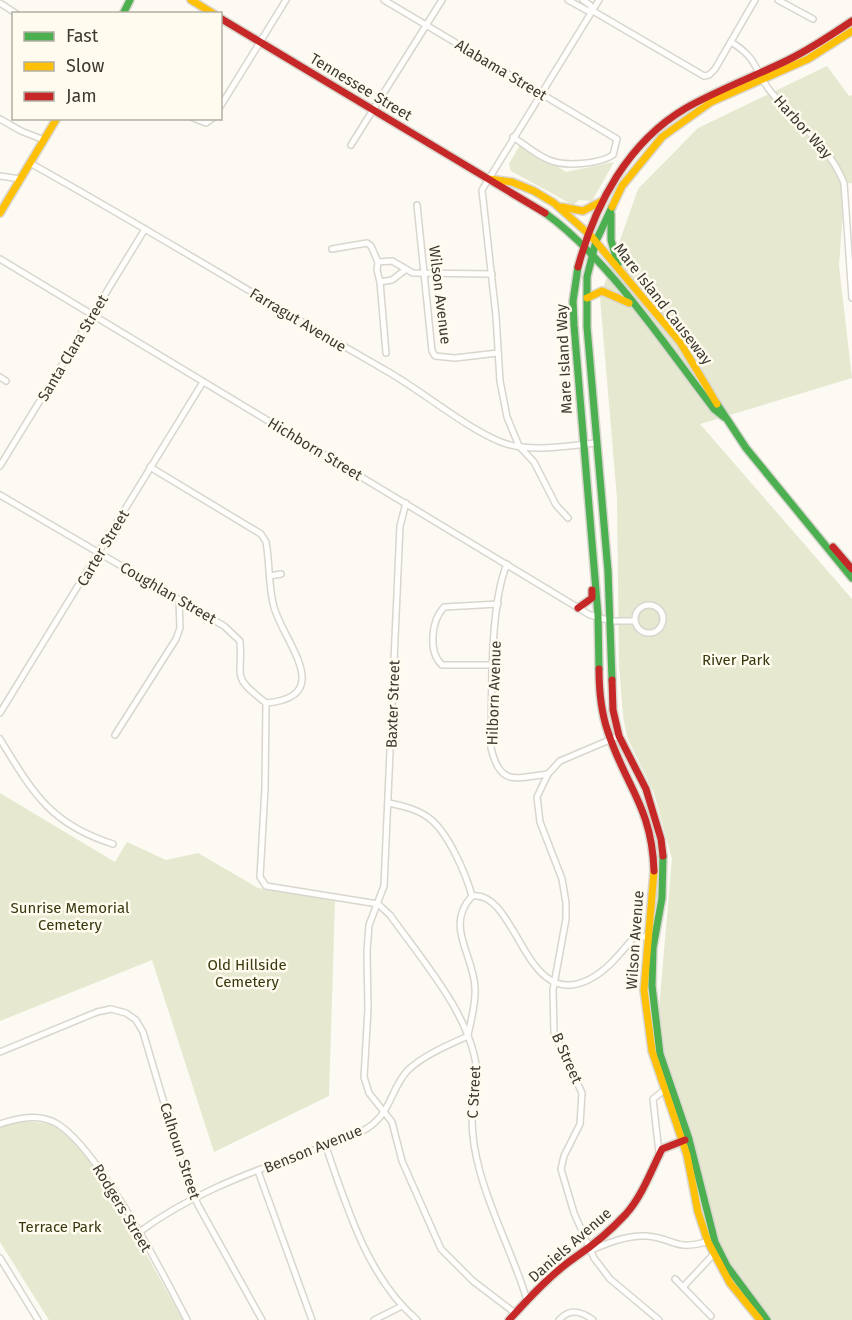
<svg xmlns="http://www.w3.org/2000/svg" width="852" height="1320" font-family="'Fira Sans',sans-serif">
<rect width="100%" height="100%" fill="#fcfaf2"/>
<g fill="#e7e8d0">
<path d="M827 66 849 96 852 95V183L845 184 839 266 852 378 700 424 852 599V1320H772L731 1266 720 1243 709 1213 703 1176 692 1133 665 1060 658 1020 672 859 654 793 627 737 623 716 619 664 617 499 600 297 638 189 698 128Z"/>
<path d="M521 143 566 172 614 162 592 201 579 200 573 205 511 171 509 164Z"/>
<path d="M0 793 115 862 127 842 166 860 198 853 258 888 335 901 329 1096 214 1152 152 960 0 1021Z"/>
<path d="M23 1121 51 1124 65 1132 82 1149 136 1236 183 1320H49L0 1242V1129L7 1124Z"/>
</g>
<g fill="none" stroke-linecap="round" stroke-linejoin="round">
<g stroke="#d8d6ce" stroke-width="8">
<g id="street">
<path d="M384 0 617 139 613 155C599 164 565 167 549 160 536 155 524 144 513 137"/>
<path d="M568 0 588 11H593L704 76 709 75 715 69 755 0"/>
<path d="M583 0 590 5 593 11"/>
<path d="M778 0 813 19"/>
<path d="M0 3 17 14"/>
<path d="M731 42C760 60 753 70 771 92 798 125 827 142 844 183L852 298"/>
<path d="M220 107 286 0"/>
<path d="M193 118 206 123 213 118"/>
<path d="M0 119 21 131 44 140"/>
<path d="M351 145 442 0"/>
<path d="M30 163C150 230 266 302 385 370 421 390 464 427 501 442 529 453 567 446 596 443"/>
<path d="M0 176 20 179"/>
<path d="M417 205 432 351 435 356 455 358 498 353"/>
<path d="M332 249 367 243 371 246 378 262"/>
<path d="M0 259 590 615 611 621H635"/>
<path d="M378 262 392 261 413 273 492 274"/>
<path d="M378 262 377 270 380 282 386 353"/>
<path d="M380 282 392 280 405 270"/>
<path d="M0 377 6 381"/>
<path d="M0 466 145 229"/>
<path d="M0 495 224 626 240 641C243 679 230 675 266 703 337 697 283 641 274 607 268 586 270 563 266 542L261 534 150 467"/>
<path d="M406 503 400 526 384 886 369 925 367 951 368 1009 364 1077 369 1093 392 1122 402 1161 441 1249 473 1281 515 1313"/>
<path d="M568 518 556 505 534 462 519 446 507 417 500 381 496 316 482 190 599 0"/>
<path d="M507 564C489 606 492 701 491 748 500 787 516 778 548 774"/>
<path d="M270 576 281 574"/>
<circle cx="649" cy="619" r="14"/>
<path d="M494 665H442C428 652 431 621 444 607L498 604"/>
<path d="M266 703 265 788 260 877 266 886 378 904"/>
<path d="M0 713 203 382"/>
<path d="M115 735 176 639 180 628 179 600"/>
<path d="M619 736 560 761 548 774 537 797 540 822 562 879 566 903V919L553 990 554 1033 582 1093 580 1124 564 1156 561 1169 574 1213 594 1258 610 1279 659 1320"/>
<path d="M0 739C33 793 50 824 113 844"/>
<path d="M389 803C403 806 417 809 429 818 448 832 466 874 472 896"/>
<path d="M378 904 390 915C421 959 473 1017 477 1073 478 1083 474 1094 473 1104 470 1127 474 1150 480 1172 492 1216 514 1257 527 1300"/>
<path d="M468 1035C471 1020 476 1004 475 988 474 955 444 926 472 896 518 890 524 1014 590 979 608 970 623 950 636 935L649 938"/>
<path d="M0 1052 97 1012 111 1009 126 1013 136 1020 143 1032 186 1177 198 1205 262 1320"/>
<path d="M0 1124C18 1118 36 1114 54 1122 96 1143 164 1275 187 1320"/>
<path d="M326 1147C347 1207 367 1277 417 1320"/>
<path d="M659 1153 653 1099 663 1091"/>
<path d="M258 1171 312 1320"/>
<path d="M138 1233C185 1198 239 1176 294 1157 318 1148 343 1142 366 1129 392 1113 390 1089 408 1070 424 1055 448 1045 468 1036"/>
<path d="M591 1250C608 1243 627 1235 646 1236 675 1238 673 1251 706 1242"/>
<path d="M0 1258 38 1320"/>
<path d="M675 1279 711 1316"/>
<path d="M683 1287 712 1256"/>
<path d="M374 1320 402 1306"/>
<path d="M559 1320C570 1308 581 1311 593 1320"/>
</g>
</g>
<g stroke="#d8d6ce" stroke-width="10">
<g id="fast">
<path d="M123 14 130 0"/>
<path d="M545 213C608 258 666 347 714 409L724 417"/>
<path d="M611 214V240L618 264"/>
<path d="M578 267 573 301 574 325 598 615 599 669"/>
<path d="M717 404 746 448 852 578"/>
<path d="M612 680 608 571 587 327V277L596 241 612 207"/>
<path d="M663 856 662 898 653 948 652 986 660 1054 689 1139 715 1242 727 1266 767 1320"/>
</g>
</g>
<g stroke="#d8d6ce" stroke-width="10">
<g id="slow">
<path d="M191 0 214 14"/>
<path d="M489 179 512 182 534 191 554 203 591 236 680 342 717 404"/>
<path d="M562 207 583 211 602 201"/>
<path d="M612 207 622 186 662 137 711 102 808 59 852 31"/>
<path d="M0 213 57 118"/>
<path d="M587 298 602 291 629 303"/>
<path d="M654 871 644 990 652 1051 687 1155 698 1212 708 1242 730 1283 760 1320"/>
</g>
</g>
<g stroke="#d8d6ce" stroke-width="10">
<g id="jam">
<path d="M220 18 545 213"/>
<path d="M578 267C595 204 628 142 686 108 718 90 753 77 786 61 809 50 830 36 852 21"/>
<path d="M833 547 852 569"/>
<path d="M578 608 592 598V590"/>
<path d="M599 669C599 690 601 712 608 732 626 787 652 807 654 871"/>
<path d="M612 680 613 710 619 736 646 789 661 839 663 856"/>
<path d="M509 1320C529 1298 552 1273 577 1256 595 1244 611 1230 626 1214 642 1196 651 1171 662 1149L685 1140"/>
</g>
</g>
<use href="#street" stroke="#fffefd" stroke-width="5"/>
<use href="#fast" stroke="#4caf50" stroke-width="7"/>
<use href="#slow" stroke="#ffc107" stroke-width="7"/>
<use href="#jam" stroke="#c62828" stroke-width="7"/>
</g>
<g text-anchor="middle" stroke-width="5" stroke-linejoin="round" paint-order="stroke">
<g font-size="15" fill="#3c3a32" stroke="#fffcef">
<text transform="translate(501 70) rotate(31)" y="5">Alabama Street</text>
<text transform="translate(361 87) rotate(31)" y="5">Tennessee Street</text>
<text transform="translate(803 127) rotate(48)" y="5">Harbor Way</text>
<text transform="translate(440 295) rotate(83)" y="5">Wilson Avenue</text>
<text transform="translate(663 304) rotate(52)" y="5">Mare Island Causeway</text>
<text transform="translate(298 320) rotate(31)" y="5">Farragut Avenue</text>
<text transform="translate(73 348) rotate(-59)" y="5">Santa Clara Street</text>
<text transform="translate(564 359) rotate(-93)" y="5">Mare Island Way</text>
<text transform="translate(315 449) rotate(31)" y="5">Hichborn Street</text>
<text transform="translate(103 548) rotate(-59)" y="5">Carter Street</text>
<text transform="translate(168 593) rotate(30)" y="5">Coughlan Street</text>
<text transform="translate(494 693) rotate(-88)" y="5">Hilborn Avenue</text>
<text transform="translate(393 704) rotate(-88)" y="5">Baxter Street</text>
<text transform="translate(635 940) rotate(-86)" y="5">Wilson Avenue</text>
<text transform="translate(567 1058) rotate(66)" y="5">B Street</text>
<text transform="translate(474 1092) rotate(-87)" y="5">C Street</text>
<text transform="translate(313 1149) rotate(-22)" y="5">Benson Avenue</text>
<text transform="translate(180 1151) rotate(72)" y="5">Calhoun Street</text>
<text transform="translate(122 1208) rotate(59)" y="5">Rodgers Street</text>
<text transform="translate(570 1245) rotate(-41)" y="5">Daniels Avenue</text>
</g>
<g font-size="15" fill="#38380f" stroke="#fffcef">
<text x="736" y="665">River Park</text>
<text x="70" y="913">Sunrise Memorial<tspan x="70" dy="17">Cemetery</tspan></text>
<text x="247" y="970">Old Hillside<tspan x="247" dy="17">Cemetery</tspan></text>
<text x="60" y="1232">Terrace Park</text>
</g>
</g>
<rect x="12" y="12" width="210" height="108" fill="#fffcef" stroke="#b1aea3" stroke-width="1.5"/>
<rect x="24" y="32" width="30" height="9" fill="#4caf50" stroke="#b1aea3" stroke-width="1.5"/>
<text x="66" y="42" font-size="18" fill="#3c3a32">Fast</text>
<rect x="24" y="62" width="30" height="9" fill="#ffc107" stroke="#b1aea3" stroke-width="1.5"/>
<text x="66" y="72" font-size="18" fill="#3c3a32">Slow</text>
<rect x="24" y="92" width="30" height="9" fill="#c62828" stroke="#b1aea3" stroke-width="1.5"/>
<text x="66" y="102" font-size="18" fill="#3c3a32">Jam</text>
</svg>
